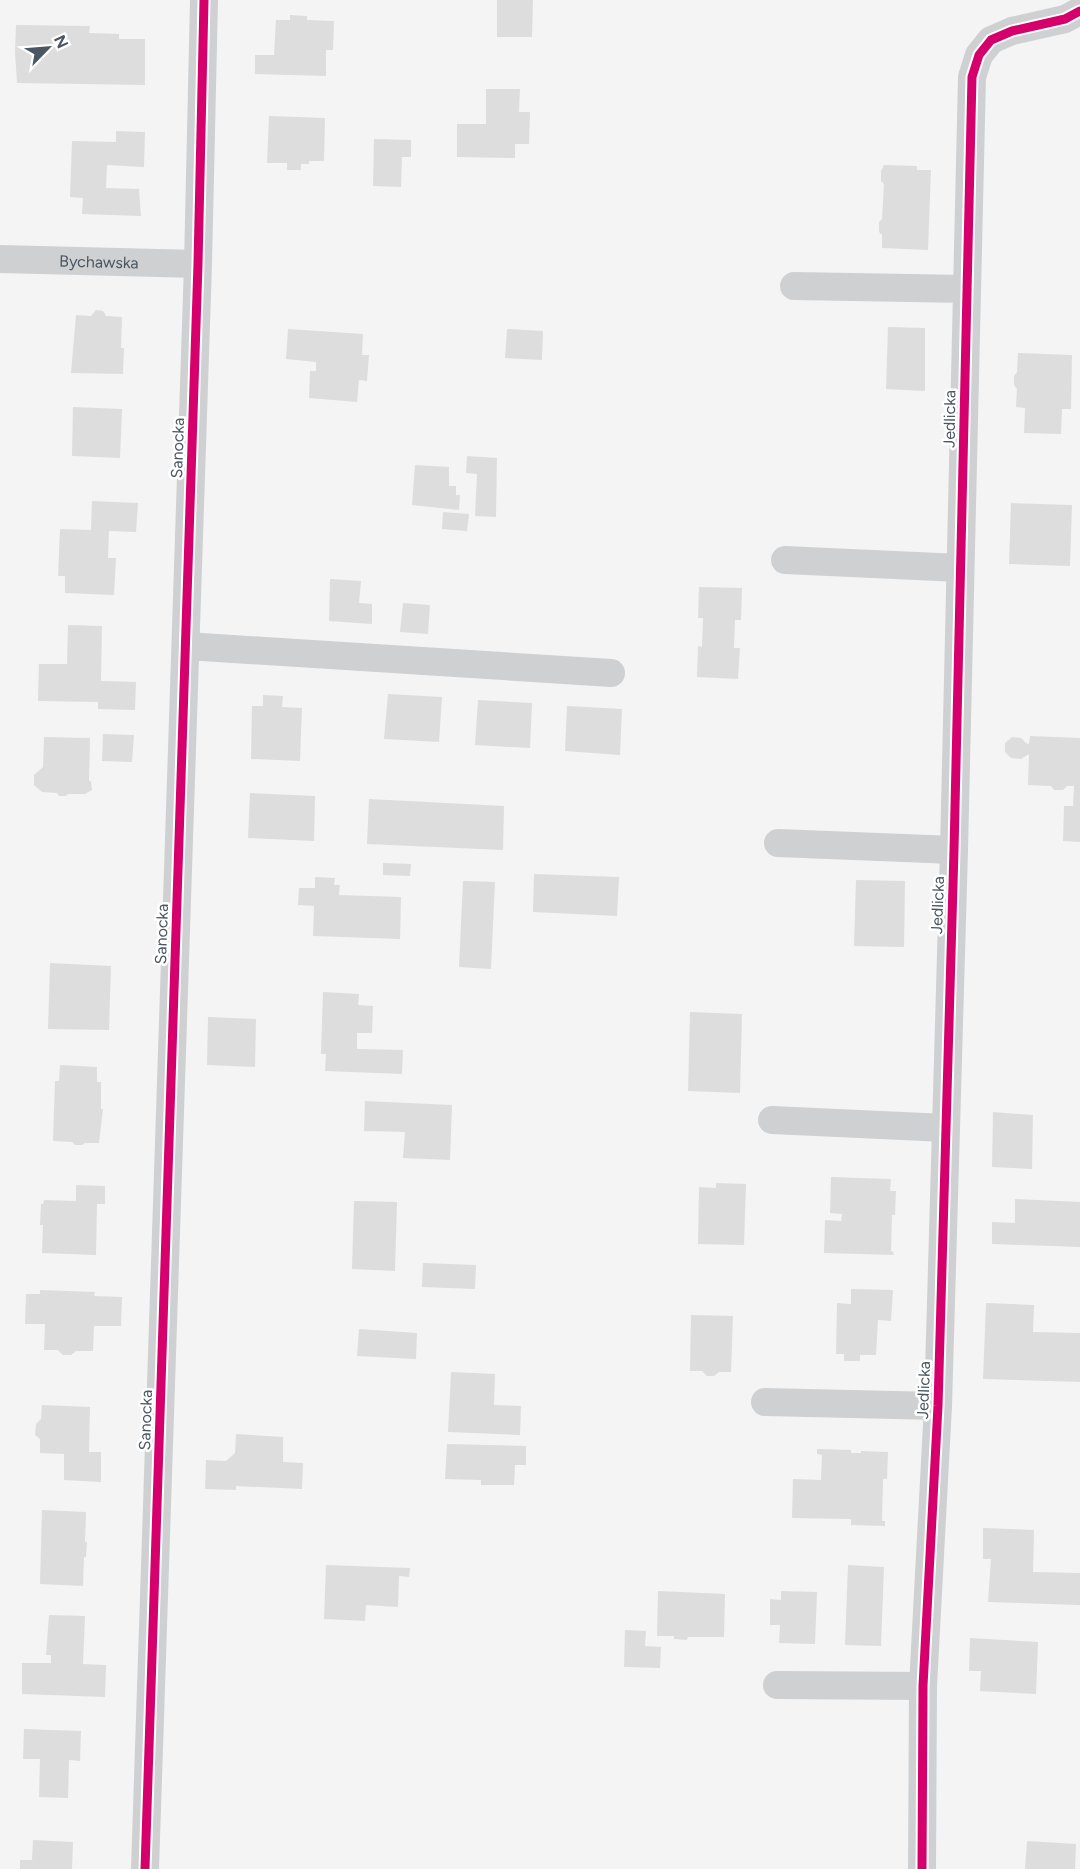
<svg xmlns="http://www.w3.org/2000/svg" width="1080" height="1869" font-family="Figtree,sans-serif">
<rect width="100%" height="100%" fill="#f4f4f4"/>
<g fill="#ddddde">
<path d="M497 0H533L532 37H497Z"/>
<path d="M290 15 307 16V20L334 21 333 50H326V76L255 74V55H274L276 20H290Z"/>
<path d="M16 25 90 26 89 33 119 34V39H145V85L17 83 15 52Z"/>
<path d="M486 89H520L519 112H530L529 144H515V158L457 157V124H486Z"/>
<path d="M269 116 325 118 324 161H309V164H301V170H287V163H267Z"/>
<path d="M116 131 145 132 144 167 107 165 106 188 139 189 141 216 82 214 83 198 70 197 72 141 116 142Z"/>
<path d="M374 139 411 140V157H402L401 187 373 186Z"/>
<path d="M884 165 917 166V170H931L928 250 882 248V235L879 232V222L882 219 884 184 881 181V171Z"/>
<path d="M96 310 103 311 106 316 122 317 121 348H124L123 374 71 373 76 315 91 316Z"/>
<path d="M888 327 925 328V391L886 389Z"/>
<path d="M288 329 363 334 362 355H369L367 381 359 380 357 402 309 398 310 371H316V362L286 359Z"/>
<path d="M507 329 543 331 542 360 505 358Z"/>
<path d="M1018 353 1072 355 1071 409H1062L1061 434 1024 433 1025 408 1016 407 1017 389 1014 385V376L1017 372Z"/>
<path d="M73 407 122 409 120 458 72 456Z"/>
<path d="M467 456 497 458 496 517 475 516 477 474 466 473Z"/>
<path d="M415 465 449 467V486H456V495H460L459 510 412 505Z"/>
<path d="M92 501 138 503 136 532 109 531 108 558H116L114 595 65 593V576H58L60 529 91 530Z"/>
<path d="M1011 503 1072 505 1070 566 1009 564Z"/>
<path d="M443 512 469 514 467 531 442 529Z"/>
<path d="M330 579 361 581 359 603 372 604V624L329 621Z"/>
<path d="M699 587 742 588 741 620H735L734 648H740L738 679 697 677 698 646 702 647 703 618H698Z"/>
<path d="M403 603 430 605 428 634 400 632Z"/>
<path d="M68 625 102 626 101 681 136 682 135 710 98 709V702L38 701 39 664H67Z"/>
<path d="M388 694 442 697 439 742 384 739Z"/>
<path d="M263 695 283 696 282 707 302 708 300 761 251 759 252 706H263Z"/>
<path d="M478 700 532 703 530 748 475 745Z"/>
<path d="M567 706 622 709 620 755 565 751Z"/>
<path d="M103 734 134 735 132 762 102 761Z"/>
<path d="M1030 736 1080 738V842L1063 841 1064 806H1073L1074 786H1067L1063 790H1054L1051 786 1028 785 1029 754 1021 759 1011 758 1005 752V743L1012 737 1021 738 1026 743 1029 744Z"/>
<path d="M44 737 90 738 89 780 91 782 92 790 85 794H68L66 796H59L57 793 42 792 34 785V775L43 767Z"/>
<path d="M250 793 315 796 314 841 248 838Z"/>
<path d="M369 799 504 806 503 850 367 844Z"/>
<path d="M383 863 411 864 410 876 383 875Z"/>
<path d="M534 874 619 877 617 916 533 912Z"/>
<path d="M315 877 335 878 334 885H340L339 895 401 897 400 939 313 936 314 906 298 905 299 888H315Z"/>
<path d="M856 880 905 881 904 947 854 946Z"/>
<path d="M463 881 495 882 491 969 459 967Z"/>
<path d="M50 963 111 966 109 1030 48 1029Z"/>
<path d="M323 992 359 994 358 1005 373 1006 372 1033H357V1049L403 1050 402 1074 325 1071 326 1054H321Z"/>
<path d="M690 1012 742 1014 740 1093 688 1091Z"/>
<path d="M208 1017 256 1019 255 1067 207 1065Z"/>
<path d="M60 1065 97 1067V1082H101V1109H103L99 1143H85L82 1145H75L72 1142 53 1141 55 1081H59Z"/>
<path d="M365 1101 452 1105 450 1160 403 1158 405 1132 364 1131Z"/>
<path d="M993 1112 1033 1115 1032 1169 992 1167Z"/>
<path d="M831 1177 891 1179 890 1191H896L895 1215H892L891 1251 893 1252 894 1255 824 1253 825 1220 841 1221 842 1214 830 1213Z"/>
<path d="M716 1183 746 1184 744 1245 698 1244 699 1187 716 1188Z"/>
<path d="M76 1185 105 1186V1204H97L96 1255 42 1253 43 1225H40L41 1204H43L44 1200 76 1201Z"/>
<path d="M1015 1199 1080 1202V1247L992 1244V1222L1015 1223Z"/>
<path d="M354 1201 397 1202 395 1271 352 1269Z"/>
<path d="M423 1263 476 1265 475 1289 422 1287Z"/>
<path d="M851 1289 893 1290 891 1321 878 1320 876 1355H860V1361H844V1354H836L837 1303 851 1304Z"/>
<path d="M40 1290 95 1292 94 1296 122 1297 121 1326H94L93 1351H76L71 1355H63L58 1350H44L45 1324H25L26 1294H40Z"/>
<path d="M986 1303 1034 1305 1033 1332 1080 1333V1382L983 1379Z"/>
<path d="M691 1315 733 1316 731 1372H719L714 1376H707L702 1371H690Z"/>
<path d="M359 1329 417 1333 416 1359 357 1356Z"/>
<path d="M451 1372 495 1374 494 1405 521 1406 520 1435 448 1432Z"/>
<path d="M42 1405 90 1407 89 1452H101V1482L64 1480V1454L40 1453V1439L35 1435 36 1424 41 1419Z"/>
<path d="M236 1434 283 1437V1462L303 1463 302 1489 236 1486V1490L205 1489 206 1460 226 1461 235 1453Z"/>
<path d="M447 1444 526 1446V1465H515L514 1485H481V1480L445 1479Z"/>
<path d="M817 1449 851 1450V1453H861V1451L888 1452 887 1479H883V1482L882 1521H885V1526L851 1525V1519L792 1518 793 1479 821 1480 822 1455 817 1454Z"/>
<path d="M42 1510 86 1512 85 1542H87L86 1557H84L83 1586 40 1584Z"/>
<path d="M983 1528 1034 1530 1033 1572 1080 1573V1605L988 1602 991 1559H983Z"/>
<path d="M326 1565 410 1568 409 1577 399 1576 398 1607 366 1605 365 1621 324 1619Z"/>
<path d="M848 1565 884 1567 881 1646 845 1645Z"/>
<path d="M658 1591 725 1594 724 1637H688L687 1640 674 1639V1636H657Z"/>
<path d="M781 1591 817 1592 815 1644 779 1643 780 1625H770V1599L781 1600Z"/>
<path d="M49 1615 85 1616 83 1664 106 1665 105 1697 22 1694V1663H51V1655H46Z"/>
<path d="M625 1630 646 1631 645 1646 661 1647 660 1668 624 1667Z"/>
<path d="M970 1638 1038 1642 1036 1694 980 1691 981 1671H969Z"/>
<path d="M24 1729 81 1731 80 1761 69 1760 68 1798 39 1797 40 1759H23Z"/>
<path d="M33 1840 73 1842 72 1869H20V1860H32Z"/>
<path d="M1027 1841 1076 1844 1075 1869H1025Z"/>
</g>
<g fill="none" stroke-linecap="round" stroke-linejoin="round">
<g stroke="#ced0d2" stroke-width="28">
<path id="s1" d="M0 259 198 264"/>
<path d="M794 286 967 289"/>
<path d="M785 560 960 568"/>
<path d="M186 646 611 673"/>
<path d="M778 843 954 850"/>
<path d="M772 1120 946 1128"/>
<path d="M765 1402 938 1406"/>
<path d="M777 1685 923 1686"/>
<path d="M145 1869 198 264 204 0"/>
<path d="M922 1869 923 1686 938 1406 954 850 972 77 979 55 991 40 1012 31 1065 19 1080 11"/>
</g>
<g stroke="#fff" stroke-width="13">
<g id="cycleway">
<path d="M145 1869 198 264 204 0"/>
<path d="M922 1869 923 1686 938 1406 954 850 972 77 979 55 991 40 1012 31 1065 19 1080 11"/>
</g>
</g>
<use href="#cycleway" stroke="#d6006c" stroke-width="9"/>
</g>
<g text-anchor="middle" stroke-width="5" stroke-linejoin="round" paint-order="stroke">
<g font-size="16" fill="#4a5661" stroke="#fff">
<text dy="6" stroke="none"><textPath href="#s1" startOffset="99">Bychawska</textPath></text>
<text transform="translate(949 419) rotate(-89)" y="6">Jedlicka</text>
<text transform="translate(177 448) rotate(-88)" y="6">Sanocka</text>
<text transform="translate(937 905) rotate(-88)" y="6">Jedlicka</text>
<text transform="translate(161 934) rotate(-88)" y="6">Sanocka</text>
<text transform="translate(923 1390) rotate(-88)" y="6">Jedlicka</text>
<text transform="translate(145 1420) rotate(-88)" y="6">Sanocka</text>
</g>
</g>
<g transform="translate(48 48) rotate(65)" stroke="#ffffff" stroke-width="4.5" paint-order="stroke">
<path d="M0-4.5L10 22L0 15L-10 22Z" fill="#4a5661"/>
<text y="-9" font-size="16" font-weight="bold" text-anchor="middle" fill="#4a5661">N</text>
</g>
</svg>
